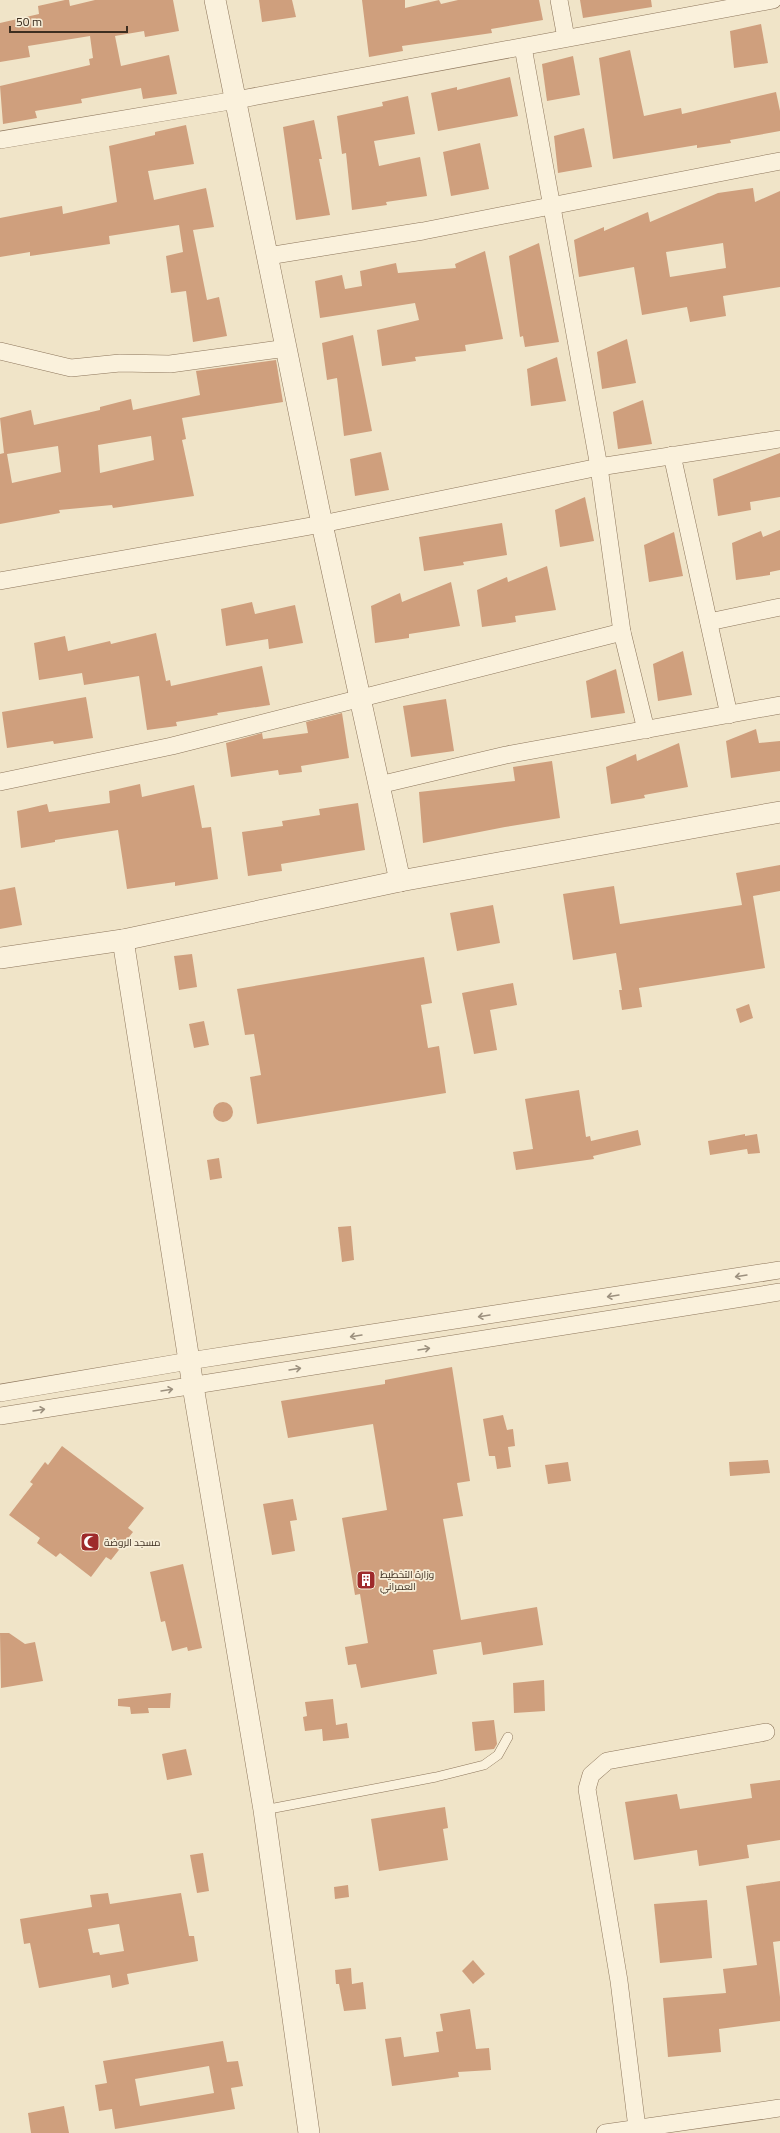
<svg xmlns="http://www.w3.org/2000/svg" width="780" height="2133" font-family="Georgia,Cairo,serif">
<rect width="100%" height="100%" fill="#f0e4c8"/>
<g fill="#cf9f7d" fill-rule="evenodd">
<path d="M65 0H69L70 6 95 0H173L179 31 145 37 144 31 115 36 121 66 169 55 177 94 143 99 141 88 81 99 82 103 35 111 37 118 3 124 0 86 90 65 89 59 93 58 90 36 28 46 30 57 0 62V23L39 14 38 6Z"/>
<path d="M259 0H292L296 17 262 22Z"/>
<path d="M362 0H405V8L439 0 441 4 458 0H539L543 20 491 29 492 33 402 46 403 51 369 57Z"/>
<path d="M580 0H651L652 7 583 18Z"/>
<path d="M761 24 768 63 734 68 730 31Z"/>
<path d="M630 50 644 116 681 108 682 114 776 92 780 111V131L730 140 731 143 697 148V145L613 159 599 58Z"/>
<path d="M573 56 580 95 547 101 542 64Z"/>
<path d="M510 77 518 116 438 131 431 93 457 87V90Z"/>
<path d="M408 96 415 134 374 141 379 166 420 157 427 196 386 202 387 205 352 210 346 153 342 154 337 116 383 106 382 102Z"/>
<path d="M314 120 322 159H319L330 215 296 220 283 127Z"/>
<path d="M186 125 194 164 148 171 154 200 206 188 214 227 193 230 207 300 219 297 227 336 193 342 186 291 171 293 166 256 183 252 179 225 109 236 110 244 30 256V252L0 257V218L62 206 63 214 117 202 109 146 155 135V132Z"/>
<path d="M584 128 592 167 558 173 554 136Z"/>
<path d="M480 143 489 189 451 196 443 152Z"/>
<path d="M753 188 755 202 780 191V287L723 296 726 316 690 322 687 307 642 315 634 267 579 277 574 240 604 227V231L648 212 650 222 718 193ZM723 243 726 268 670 277 666 252Z"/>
<path d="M539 243 559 342 525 347 523 336 520 337 509 256Z"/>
<path d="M485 251 503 339 465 345 466 351 415 357 416 361 382 366 377 330 419 320 415 303 320 318 315 281 342 275 345 289 362 286 360 271 396 263 398 273 456 268 455 264Z"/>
<path d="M353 335 372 431 344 436 337 378 327 380 322 343Z"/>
<path d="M627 339 636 383 602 389 597 352Z"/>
<path d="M557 357 566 401 531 406 527 369Z"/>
<path d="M276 360 283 402 182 418 186 439 182 440 194 496 113 508 112 505 59 510 60 513 0 524V454L4 453 0 418 31 410 34 425 100 410V407L131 399 133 410 200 395 196 371ZM151 436 154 460 100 473 98 445ZM58 446 61 472 12 483 7 454Z"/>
<path d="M643 400 652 444 618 449 613 412Z"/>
<path d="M381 452 389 490 355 496 350 459Z"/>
<path d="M780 453V497L750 502 751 510 718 516 713 479Z"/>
<path d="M585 497 594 541 560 547 555 510Z"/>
<path d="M502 523 507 555 463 562 464 565 424 571 419 537Z"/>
<path d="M780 530V570L770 572V575L736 580 732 543 761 531 763 537Z"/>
<path d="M674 532 683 576 649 582 644 545Z"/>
<path d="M547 566 556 610 515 616 516 622 482 627 477 590 507 577 508 582Z"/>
<path d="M451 582 460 626 409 634V638L375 643 371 606 400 593 402 602Z"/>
<path d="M252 602 255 614 295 605 303 643 269 649 268 639 226 646 221 609Z"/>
<path d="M156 633 166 681 170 680 171 686 262 666 270 705 217 713 218 715 176 722 177 726 147 730 139 676 84 685 82 673 39 680 34 643 65 636 68 651 110 641 111 644Z"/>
<path d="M683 651 692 695 658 701 653 664Z"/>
<path d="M616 669 625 713 591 718 586 681Z"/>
<path d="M86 697 93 738 54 744 53 741 7 748 2 712Z"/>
<path d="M446 699 454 751 411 757 403 706Z"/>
<path d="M342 713 349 758 301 766 302 772 279 775 278 770 231 777 226 743 262 733 263 739 308 733 306 722Z"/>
<path d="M756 729 759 743 780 741V771L731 778 726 741Z"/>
<path d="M679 743 688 787 644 795 645 798 611 804 606 767 636 754 637 761Z"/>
<path d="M552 761 560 818 505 827 423 843 419 792 515 781 513 767Z"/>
<path d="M140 784 142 797 194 785 202 828 211 827 218 879 175 886V882L127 889 118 830 55 840V842L21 848 17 811 47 804 49 812 110 803 109 791Z"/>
<path d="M358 803 365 850 281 864 282 871 248 876 242 832 283 826 282 821 320 815 319 809Z"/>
<path d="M780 865V891L753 896 765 968 639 988 642 1007 622 1010 619 990H622L616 953 573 960 563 894 614 886 620 924 742 905 736 873Z"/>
<path d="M15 887 22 925 0 929V890Z"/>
<path d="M493 905 500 943 457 951 450 913Z"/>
<path d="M192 954 197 987 179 990 174 956Z"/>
<path d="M424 957 432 1003 421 1005 428 1048 439 1046 446 1093 257 1124 250 1077 261 1075 254 1034 245 1035 237 989Z"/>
<path d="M513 983 517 1005 490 1010 497 1050 474 1054 462 993Z"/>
<path d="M749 1004 753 1018 740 1023 736 1009Z"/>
<path d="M204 1021 209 1045 194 1048 189 1024Z"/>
<path d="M579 1090 586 1137 590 1136 591 1141 638 1130 641 1145 593 1156 594 1159 516 1170 513 1152 533 1149 525 1099Z"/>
<circle cx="223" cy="1112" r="10"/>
<path d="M745 1134V1136L757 1134 760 1153 748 1154 747 1149 710 1155 708 1141Z"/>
<path d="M219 1158 222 1178 210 1180 207 1160Z"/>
<path d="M351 1226 354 1260 342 1262 338 1227Z"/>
<path d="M452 1367 470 1481 457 1483 463 1516 443 1519 461 1620 537 1607 543 1645 483 1655 481 1642 433 1650 437 1674 361 1688 356 1664 348 1665 345 1647 368 1643 360 1594 355 1595 342 1518 387 1510 373 1424 288 1438 281 1401 385 1384V1380Z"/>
<path d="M503 1415 507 1430 513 1429 515 1446 508 1447 511 1467 497 1469 495 1456H489L483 1419Z"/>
<path d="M62 1446 144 1508 128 1528 133 1532 111 1560 106 1557 91 1577 60 1553 56 1557 37 1543 40 1538 9 1515 33 1484 30 1482 45 1462 48 1465Z"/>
<path d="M768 1460 770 1473 730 1476 729 1462Z"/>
<path d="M568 1462 571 1481 548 1484 545 1465Z"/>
<path d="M293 1499 297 1520 290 1521 295 1551 272 1555 263 1504Z"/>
<path d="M183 1564 202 1648 188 1651 187 1647 172 1651 165 1621 161 1622 150 1572Z"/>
<path d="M0 1633H9L25 1644 35 1642 43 1681 1 1688Z"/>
<path d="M544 1680 545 1711 514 1713 513 1683Z"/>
<path d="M171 1693 170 1708H148L149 1713 131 1714 130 1707 118 1706V1699Z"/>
<path d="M333 1699 336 1725 347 1723 349 1738 323 1741 322 1729 305 1731 303 1717 307 1716 305 1702Z"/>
<path d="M494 1720 497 1744 494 1749 475 1751 472 1722Z"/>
<path d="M186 1749 192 1775 167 1780 162 1754Z"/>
<path d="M780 1780V1840L747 1845 749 1858 699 1866 697 1850 634 1860 625 1802 677 1794 680 1809 752 1798 750 1784Z"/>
<path d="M445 1807 448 1828 443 1829 448 1860 379 1871 371 1819Z"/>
<path d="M203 1853 209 1891 197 1893 190 1855Z"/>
<path d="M780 1881V1941L773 1942 780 1997V2021L719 2029 721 2052 668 2057 663 1998 726 1993 723 1969 757 1965 746 1886Z"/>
<path d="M348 1885 349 1897 335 1899 334 1887Z"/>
<path d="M108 1893 110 1904 181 1893 189 1936H194L198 1961 127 1974 129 1984 112 1988 110 1975 39 1988 30 1943 24 1944 20 1919 92 1907 90 1895ZM119 1924 124 1951 100 1955 99 1952 93 1953 88 1929Z"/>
<path d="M707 1900 712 1958 660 1963 654 1904Z"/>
<path d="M473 1960 485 1974 473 1984 462 1971Z"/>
<path d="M351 1968 352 1984 363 1982 366 2009 344 2011 339 1984H336L335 1970Z"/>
<path d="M470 2009 476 2049 489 2048 491 2070 458 2072 459 2077 392 2086 385 2039 401 2037 404 2057 439 2052 436 2032 443 2031 440 2014Z"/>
<path d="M223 2041 227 2062 238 2061 243 2086 231 2088 235 2109 115 2129 112 2109 99 2111 95 2085 107 2083 103 2061ZM209 2066 214 2093 140 2106 135 2079Z"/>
<path d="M64 2106 69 2133H31L28 2113Z"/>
</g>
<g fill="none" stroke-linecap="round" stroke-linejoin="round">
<g stroke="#8d765c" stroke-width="10">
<path id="service" d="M264 1810 436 1777 484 1765 498 1755 508 1737"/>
</g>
<g stroke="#8d765c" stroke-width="18">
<g id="minor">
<path d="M559 0 566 38"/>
<path d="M523 47 599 467 622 632 646 730"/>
<path d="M0 140 236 100 773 0"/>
<path d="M268 256 423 231 780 161"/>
<path d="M0 351 71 368 120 363 170 364 287 348"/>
<path d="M672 455 729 715"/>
<path d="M0 581 322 524 599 467 780 439"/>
<path d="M709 622 780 607"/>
<path d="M0 782 172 746 622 632"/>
<path d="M379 785 506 755 780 705"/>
<path d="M0 1393 189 1361 780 1270"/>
<path d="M0 1416 780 1292"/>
<path d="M637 2128 619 1981 587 1789 591 1775 607 1761 766 1732"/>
<path d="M605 2133 780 2108"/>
</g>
</g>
<g stroke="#8d765c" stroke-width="22">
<g id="tertiary">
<path d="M215 0 322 524 400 881"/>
<path d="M123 940 193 1386 264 1810 309 2133"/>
<path d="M0 958 123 940 400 881 780 812"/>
</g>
</g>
<use href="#service" stroke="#faf1dc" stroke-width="9"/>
<use href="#minor" stroke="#faf1dc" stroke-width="17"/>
<use href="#tertiary" stroke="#faf1dc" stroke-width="21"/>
</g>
<defs><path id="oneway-shaft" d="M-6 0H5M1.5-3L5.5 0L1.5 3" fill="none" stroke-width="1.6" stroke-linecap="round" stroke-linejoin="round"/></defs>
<g stroke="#9c907e">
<use href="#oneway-shaft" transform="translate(741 1276) rotate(171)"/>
<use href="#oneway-shaft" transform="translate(613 1296) rotate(171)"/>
<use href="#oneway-shaft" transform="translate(484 1316) rotate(171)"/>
<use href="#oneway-shaft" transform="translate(356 1336) rotate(171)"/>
<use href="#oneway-shaft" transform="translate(424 1349) rotate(-9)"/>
<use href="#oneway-shaft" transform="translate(295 1369) rotate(-9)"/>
<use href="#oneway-shaft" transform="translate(167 1390) rotate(-9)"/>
<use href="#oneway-shaft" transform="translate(39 1410) rotate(-9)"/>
</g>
<defs>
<g id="mosque-square" transform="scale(1)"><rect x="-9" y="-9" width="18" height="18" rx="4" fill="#9e2a2b" stroke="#f7eed8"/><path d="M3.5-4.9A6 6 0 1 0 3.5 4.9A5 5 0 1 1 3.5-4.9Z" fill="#fff"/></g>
<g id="building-square" transform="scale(1)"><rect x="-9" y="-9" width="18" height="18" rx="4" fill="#9e2a2b" stroke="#f7eed8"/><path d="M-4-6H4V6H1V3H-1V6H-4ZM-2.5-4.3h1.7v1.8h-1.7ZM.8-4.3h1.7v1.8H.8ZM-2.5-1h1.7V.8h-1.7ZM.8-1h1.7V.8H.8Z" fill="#fff"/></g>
</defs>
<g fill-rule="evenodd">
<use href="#mosque-square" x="90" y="1542"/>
<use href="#building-square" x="366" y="1580"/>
</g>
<g text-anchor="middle" stroke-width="3.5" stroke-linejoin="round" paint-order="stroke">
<g font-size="10" fill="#3d2e20" stroke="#f7eed8" text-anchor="start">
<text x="104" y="1546">مسجد الروضة</text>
<text x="380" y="1578">وزارة التخطيط<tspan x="380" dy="12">العمراني</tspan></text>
</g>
</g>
<path d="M10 26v6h117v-6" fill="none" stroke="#3d2e20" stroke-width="2"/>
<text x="16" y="26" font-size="12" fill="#3d2e20" stroke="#f7eed8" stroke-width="3" paint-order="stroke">50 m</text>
</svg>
